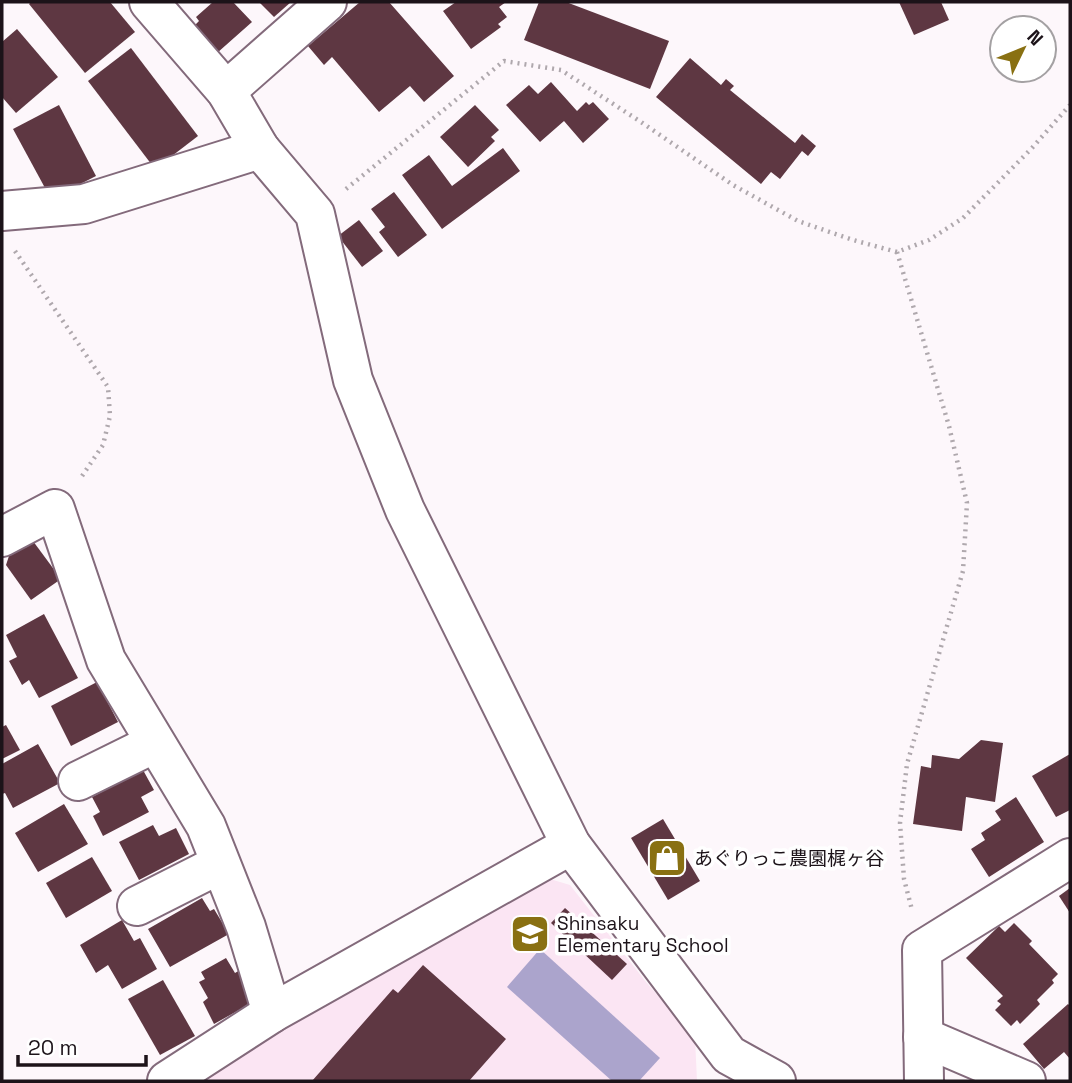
<svg xmlns="http://www.w3.org/2000/svg" width="1072" height="1083" font-family="'Space Grotesk','Noto Sans JP',sans-serif">
<rect width="100%" height="100%" fill="#fdf7fb"/>
<path fill="#fbe5f3" d="M550 879 570 885 646 982 695 1038 697 1081H184Z"/>
<path fill="#aba4cc" d="M540 949 660 1058 639 1081H612L507 987Z"/>
<g fill="#5e3742">
<path d="M31 2H110L135 32 85 73 29 4Z"/>
<path d="M213 2H233L252 22 217 53 194 26 199 21 196 17Z"/>
<path d="M259 2H291L274 17Z"/>
<path d="M360 2H389L454 76 424 102 410 86 379 112 332 57 324 65 308 46Z"/>
<path d="M456 2H506L499 7 507 17 498 24 501 27 471 49 443 11Z"/>
<path d="M539 2H566L669 41 650 89 524 40Z"/>
<path d="M899 2H941L949 20 914 35Z"/>
<path d="M17 29 58 77 16 113 2 97V42Z"/>
<path d="M131 48 198 136 155 169 88 81Z"/>
<path d="M690 58 721 85 726 79 734 86 730 90 795 143 802 134 816 146 808 156 802 151 780 179 771 172 761 184 656 97Z"/>
<path d="M551 82 577 111 586 102 589 105 593 102 609 119 583 143 564 121 540 142 506 105 529 85 538 94Z"/>
<path d="M59 105 96 176 51 199 13 129Z"/>
<path d="M475 105 499 130 491 137 495 141 468 167 440 137Z"/>
<path d="M503 148 520 171 442 229 402 175 429 155 452 186Z"/>
<path d="M394 192 427 235 398 257 379 232 385 227 371 209Z"/>
<path d="M359 220 383 251 362 267 338 236Z"/>
<path d="M30 537 61 579 31 600 6 565 11 550Z"/>
<path d="M44 614 78 678 39 698 29 680 22 685 9 661 17 657 6 635Z"/>
<path d="M97 682 118 722 71 746 51 706Z"/>
<path d="M6 725 20 750 2 759V727Z"/>
<path d="M981 740 1003 743 995 802 966 797 962 831 913 824 921 766 931 768 932 755 959 759Z"/>
<path d="M38 744 60 783 13 808 5 793 2 794V764Z"/>
<path d="M1070 754V810L1056 817 1032 776Z"/>
<path d="M143 770 154 790 141 797 149 812 103 836 93 816 100 812 92 797Z"/>
<path d="M1016 797 1044 842 989 877 971 849 985 840 981 833 1001 820 995 811Z"/>
<path d="M64 804 88 844 38 872 15 833Z"/>
<path d="M663 819 700 881 668 900 631 838Z"/>
<path d="M153 825 159 836 176 828 189 854 139 880 119 842Z"/>
<path d="M92 857 112 891 66 918 46 883Z"/>
<path d="M1070 888V913L1059 896Z"/>
<path d="M202 898 210 911 214 909 229 934 170 967 148 929Z"/>
<path d="M565 908 627 964 612 980 551 923Z"/>
<path d="M122 920 134 941 140 938 157 969 122 989 108 965 96 973 80 945Z"/>
<path d="M1014 923 1032 941 1029 944 1058 974 1052 980 1054 983 1037 1000 1040 1004 1020 1024 1017 1020 1011 1026 995 1010 1001 1004 997 1001 1003 996 966 958 999 926 1005 932Z"/>
<path d="M226 958 235 973 240 970 247 984 248 1005 214 1024 203 1002 208 998 199 982 205 979 201 972Z"/>
<path d="M423 965 506 1039 469 1081H312L393 989 398 993Z"/>
<path d="M163 980 195 1036 160 1055 128 999Z"/>
<path d="M1068 1004 1070 1006V1059L1064 1052 1044 1069 1023 1044Z"/>
</g>
<g fill="none" stroke-linecap="round" stroke-linejoin="round">
<g stroke="#836a7b" stroke-width="42">
<g id="minor">
<path d="M149 2 226 91 260 149 315 214 353 380 405 510 571 845 729 1055 776 1081"/>
<path d="M226 91 327 2"/>
<path d="M2 211 84 204 260 149"/>
<path d="M2 537 55 509 106 660 206 826 246 927 272 1013"/>
<path d="M78 781 155 743"/>
<path d="M137 906 220 864"/>
<path d="M923 1037 1026 1081"/>
<path d="M167 1081 272 1013 571 845"/>
<path d="M924 1081 922 950 1070 858"/>
</g>
</g>
<g stroke="#afa8ad" stroke-width="4.5" stroke-dasharray="2 5" stroke-linecap="butt">
<path d="M346 189 504 61 561 70 641 122 733 185 798 221 853 240 897 252 929 240 963 218 1032 148 1070 105"/>
<path d="M15 251 108 387 110 416 103 445 80 479"/>
<path d="M897 252 949 426 967 503 963 571 907 764 900 823 904 879 912 910"/>
</g>
<use href="#minor" stroke="#fff" stroke-width="38"/>
</g>
<defs>
<g id="shop-square" transform="scale(2.0125)"><rect x="-9" y="-9" width="18" height="18" rx="4" fill="#897012" stroke="#fff"/><path d="M-5-2.5h2.3a2.7 3.5 0 0 1 5.4 0H5L5.5 6h-11ZM-1.5-2.5h3a1.5 2.3 0 0 0-3 0Z" fill="#fff"/></g>
<g id="school-square" transform="scale(2.0125)"><rect x="-9" y="-9" width="18" height="18" rx="4" fill="#897012" stroke="#fff"/><path d="M0-5L7-2L0 1L-7-2ZM-4 1L0 2.5L4 1V4Q0 6-4 4Z" fill="#fff"/></g>
</defs>
<g fill-rule="evenodd">
<use href="#shop-square" x="667" y="858"/>
<use href="#school-square" x="530" y="934"/>
</g>
<g text-anchor="middle" stroke-width="7" stroke-linejoin="round" paint-order="stroke">
<g font-size="19" fill="#1c1319" stroke="#fff" text-anchor="start">
<text x="694" y="865">あぐりっこ農園梶ヶ谷</text>
<text x="557" y="930">Shinsaku<tspan x="557" dy="22">Elementary School</tspan></text>
</g>
</g>
<rect width="1072" height="1083" fill="none" stroke="#1c1319" stroke-width="7"/>
<g transform="translate(1023 49) rotate(47)"><circle r="33" fill="#ffffff" stroke="#a4a1a3" stroke-width="2"/>
<path d="M0-5L12 26L0 18L-12 26Z" fill="#897012"/>
<text y="-10" font-size="19" font-weight="bold" text-anchor="middle" fill="#1c1319">N</text>
</g>
<path d="M18 1055v10h128v-10" fill="none" stroke="#1c1319" stroke-width="3.5"/>
<text x="28" y="1055" font-size="21" fill="#1c1319" stroke="#ffffff" stroke-width="5" paint-order="stroke">20 m</text>
</svg>
